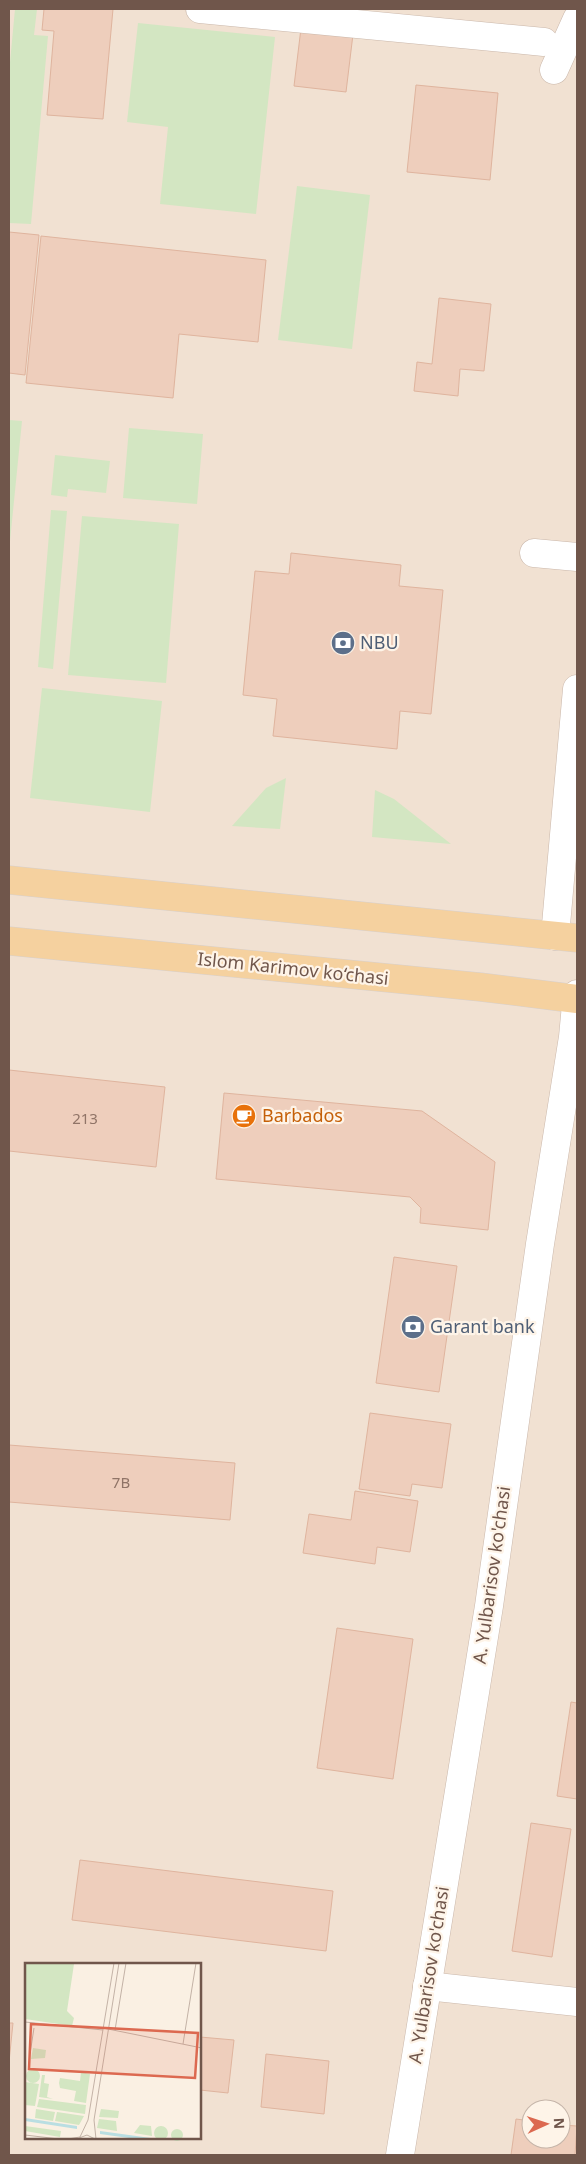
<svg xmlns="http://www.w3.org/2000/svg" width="586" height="2164" font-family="'Noto Sans',sans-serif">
<rect width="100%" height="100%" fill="#faf0e3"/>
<path fill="#f1e1d2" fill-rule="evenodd" d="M9 9H577V2155H9ZM26 1964H200V2138H26ZM531 2109H561V2139H531Z"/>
<g fill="#d3e6c2">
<path d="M15 9H37L34 35 48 36 31 224 9 223V73Z"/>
<path d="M138 23 275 37 256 214 160 204 168 127 127 122Z"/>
<path d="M297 186 370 195 352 349 278 340Z"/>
<path d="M9 420 22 421 10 541H9Z"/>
<path d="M129 428 203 434 197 504 123 498Z"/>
<path d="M55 455 110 461 106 493 68 489 67 497 51 495Z"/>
<path d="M51 510 67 511 53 669 38 667Z"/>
<path d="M82 516 179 524 166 683 68 675Z"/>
<path d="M42 688 162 701 150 812 30 798Z"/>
<path d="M286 778 280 829 232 826 266 788Z"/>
<path d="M375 790 394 799 451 844 372 837Z"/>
</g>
<g fill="#eecebc" stroke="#dfb49e">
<path d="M44 9H113L103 119 47 115 54 31 42 30Z"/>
<path d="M302 20 354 26 346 92 294 86Z"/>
<path d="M416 85 498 93 490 180 407 172Z"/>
<path d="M9 232 39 235 25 375 9 373Z"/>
<path d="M41 236 266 260 258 342 179 334 173 398 26 383Z"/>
<path d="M439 298 491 304 484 371 460 369 458 396 414 391 417 362 432 364Z"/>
<path d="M291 553 401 565 399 586 443 590 431 714 400 711 397 749 273 736 277 699 243 695 255 571 289 574Z"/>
<path d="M9 1070 165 1087 156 1167 9 1151Z"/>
<path d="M224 1093 422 1111 495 1162 488 1230 420 1223 421 1208 410 1197 216 1179Z"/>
<path d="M394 1257 457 1266 439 1392 376 1383Z"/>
<path d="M370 1413 451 1424 442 1488 412 1484 410 1496 359 1489Z"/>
<path d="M9 1445 235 1463 230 1520 9 1502Z"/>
<path d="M355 1491 418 1501 410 1552 377 1547 375 1564 303 1553 309 1514 351 1520Z"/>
<path d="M337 1628 413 1639 393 1779 317 1768Z"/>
<path d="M571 1702 577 1703V1799L557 1796Z"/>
<path d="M531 1823 571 1829 552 1957 512 1951Z"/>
<path d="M80 1860 333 1891 326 1951 72 1920Z"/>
<path d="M9 2023H13L9 2062Z"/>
<path d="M200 2037 234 2040 228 2093 200 2090Z"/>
<path d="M266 2054 329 2061 324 2114 261 2107Z"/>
<path d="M516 2119 531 2121V2139H561V2125L577 2126 575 2155H511Z"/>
</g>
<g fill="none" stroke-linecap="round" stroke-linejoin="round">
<g stroke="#cab7aa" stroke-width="29">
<g id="minor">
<path d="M200 9 544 42"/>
<path d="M554 70 577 19"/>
<path d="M534 553 577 557"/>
<path d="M555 936 577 689"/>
<path d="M427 1986 577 2002"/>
<path d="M400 2155 489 1606 540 1244 573 1037 577 994"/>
</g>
</g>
<g stroke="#d7d0cd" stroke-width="29">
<g id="major">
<path d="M9 880 577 938"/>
<path d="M9 941 480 987 577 999"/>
</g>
</g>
<use href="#minor" stroke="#fff" stroke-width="28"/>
<use href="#major" stroke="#f5d19f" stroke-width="28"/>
</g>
<defs>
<g id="bank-disc" transform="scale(1.25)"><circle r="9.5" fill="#5c6f8a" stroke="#fef4e8"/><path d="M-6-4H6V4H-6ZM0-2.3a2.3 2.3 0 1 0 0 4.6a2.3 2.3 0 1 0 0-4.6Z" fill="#fff"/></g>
<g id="cafe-disc" transform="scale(1.25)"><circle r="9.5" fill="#e8710a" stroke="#fef4e8"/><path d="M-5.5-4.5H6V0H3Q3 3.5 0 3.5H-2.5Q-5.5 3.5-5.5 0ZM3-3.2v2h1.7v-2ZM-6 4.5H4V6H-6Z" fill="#fff"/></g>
</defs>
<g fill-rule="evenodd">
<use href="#bank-disc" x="343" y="643"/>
<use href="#cafe-disc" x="244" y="1116"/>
<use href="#bank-disc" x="413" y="1327"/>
</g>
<g text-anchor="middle" stroke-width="4.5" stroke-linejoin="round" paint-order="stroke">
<g font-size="15" fill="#907467">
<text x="85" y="1124">213</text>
<text x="121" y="1488">7B</text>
</g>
<g font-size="18" fill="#4e5e75" stroke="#fef4e8" text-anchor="start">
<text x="360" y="649">NBU</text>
<text x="430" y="1333">Garant bank</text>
</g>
<g font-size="18" fill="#70564b" stroke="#fef4e8">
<text transform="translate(293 969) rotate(6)" y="6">Islom Karimov ko‘chasi</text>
<text transform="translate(492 1575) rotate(-82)" y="6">A. Yulbarisov ko'chasi</text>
<text transform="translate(429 1975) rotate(-81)" y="6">A. Yulbarisov ko'chasi</text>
</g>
<g font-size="18" fill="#c56008" stroke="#fef4e8" text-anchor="start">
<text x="262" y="1122">Barbados</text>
</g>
</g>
<g transform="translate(25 1963)">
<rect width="176" height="176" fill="#faf0e3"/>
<path d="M0 0 49 1 42 48 49 55 47 63 0 56ZM8 85 21 87 20 95 6 96ZM1 113a7 7 0 1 1 14 0a7 7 0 1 1-14 0ZM56 109 65 111 61 140 49 138 51 128 35 125 34 120 35 115 55 118ZM17 112H20L19 120 24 121 22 134 28 136 14 134ZM0 119 14 121 10 143 0 142ZM14 136 61 142 60 151 12 144ZM11 146 30 149 28 158 10 155ZM76 146 94 148 93 155 74 154ZM32 149 59 153 54 162 30 158ZM74 156 91 158 92 168 72 165ZM115 162 126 163 127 173 109 170ZM0 163 36 168 35 174 0 168ZM129 170a7 7 0 1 1 14 0a7 7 0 1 1-14 0ZM146 172a6 6 0 1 1 12 0a6 6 0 1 1-12 0Z" fill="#d3e6c2"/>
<path d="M0 155 52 163V166L0 158ZM75 168 133 176H111L75 171Z" fill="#b9dee2"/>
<path fill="none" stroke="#c3b2a6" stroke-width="1" d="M0 59 78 67M78 65 177 85M90 67 101 0M158 81 171 0M5 91 9 65M0 172 34 176M54 175 62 172 70 176M43 176 55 174 63 157 89 0M71 176 69 157 94 0"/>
<path fill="#dc6950" fill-opacity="0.15" stroke="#dc6950" stroke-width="2.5" d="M6 61 173 70 170 115 4 106Z"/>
<rect width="176" height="176" fill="none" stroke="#70564b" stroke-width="2.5"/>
</g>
<rect width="586" height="2164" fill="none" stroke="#70564b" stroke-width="20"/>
<g transform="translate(546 2124) rotate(87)"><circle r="24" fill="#fef4e8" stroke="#c5b5a9"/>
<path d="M0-4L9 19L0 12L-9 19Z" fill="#dc6950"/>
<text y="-8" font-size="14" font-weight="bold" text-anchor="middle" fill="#70564b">N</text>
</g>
</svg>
